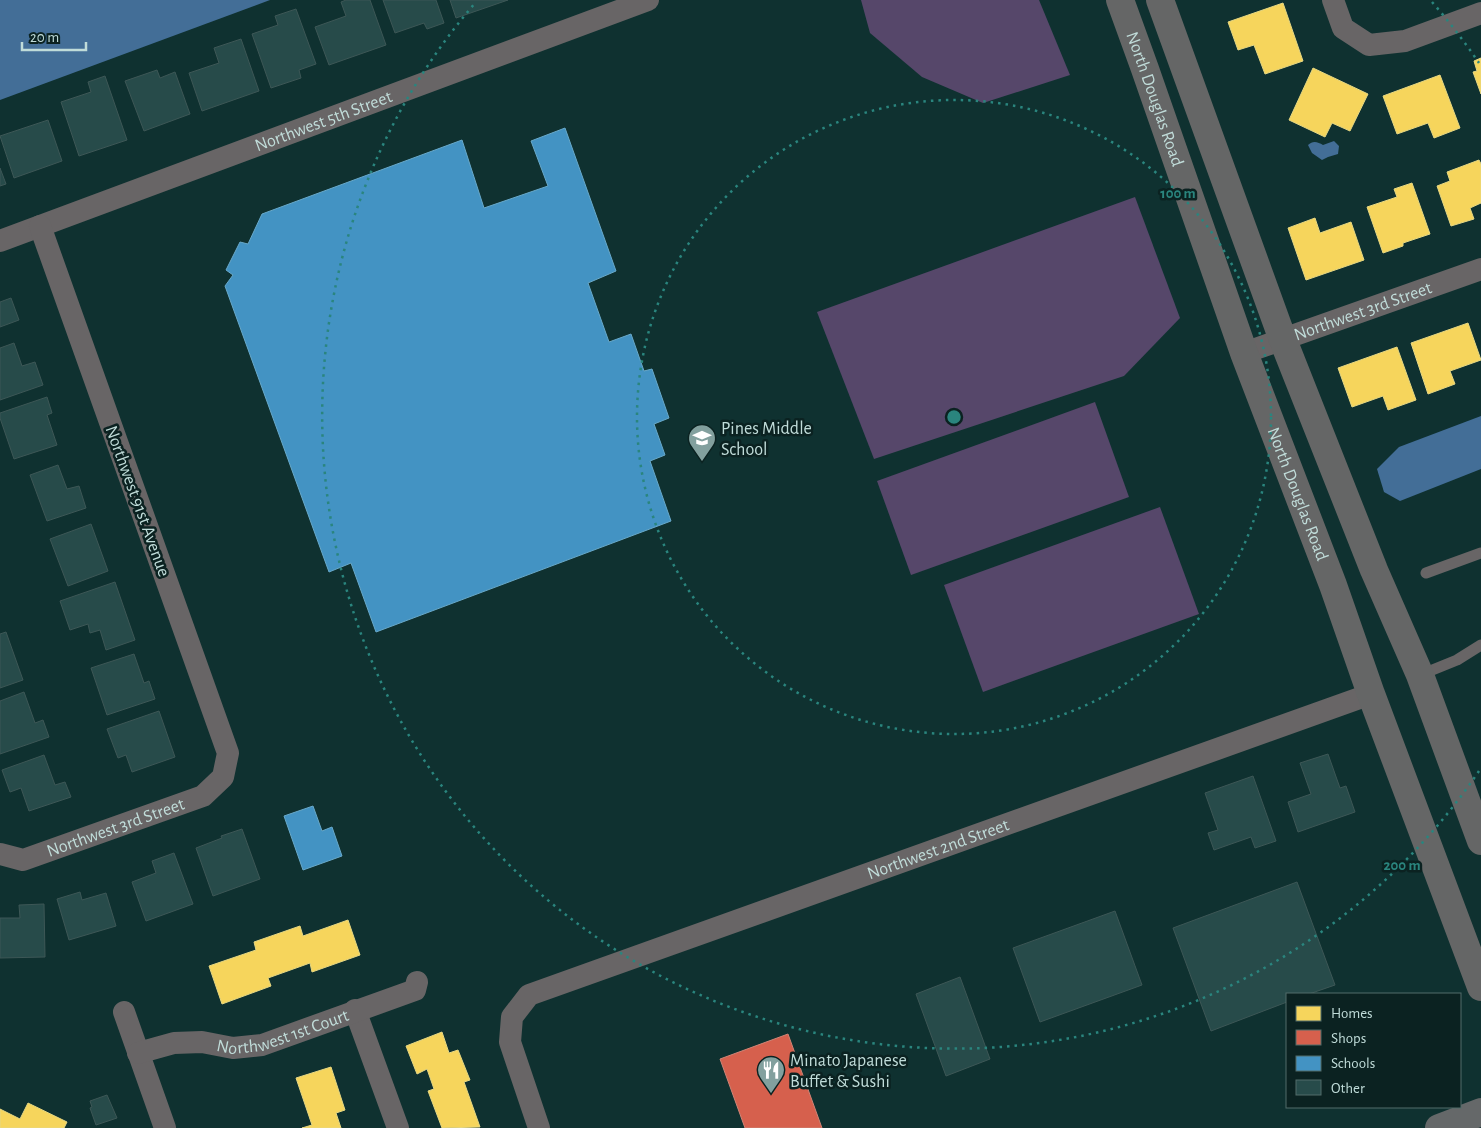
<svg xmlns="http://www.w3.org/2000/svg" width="1481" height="1128" font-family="'Alegreya Sans',sans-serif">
<rect width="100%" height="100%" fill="#0f3130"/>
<g fill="#56476a">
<path d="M861 0H1039L1070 75 983 103 922 77 870 33Z"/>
<path d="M1135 197 1180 318 1124 376 874 459 817 312Z"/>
<path d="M1095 402 1129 497 911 575 877 481Z"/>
<path d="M1160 507 1199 614 983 692 944 585Z"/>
</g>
<g fill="#436e97">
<path d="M0 0H270L0 100Z"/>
<path d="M1334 141 1339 146 1338 154 1328 157 1322 160 1312 153 1308 145C1313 140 1318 142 1323 145Z"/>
<path d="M1481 416V469L1400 501 1384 492 1377 469 1399 447Z"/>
</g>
<g fill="#f6d55c" stroke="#e6d782">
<path d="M1283 3 1303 61 1265 74 1254 45 1238 50 1228 22Z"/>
<path d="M1481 58V94L1473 72 1477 71 1474 61Z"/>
<path d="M1313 68 1368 94 1350 131 1332 123 1325 137 1289 120Z"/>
<path d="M1440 75 1460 128 1434 138 1428 123 1397 134 1383 96Z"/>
<path d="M1479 160 1481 164V203L1470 208 1474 219 1451 226 1437 186 1450 181 1447 172Z"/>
<path d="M1412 183 1430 234 1403 243V246L1383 253 1367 207 1397 197 1394 189Z"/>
<path d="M1315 218 1320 233 1351 222 1364 260 1306 280 1288 228Z"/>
<path d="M1468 323 1481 360 1450 371 1455 384 1428 394 1411 343Z"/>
<path d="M1397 347 1416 400 1388 410 1383 396 1352 407 1338 368Z"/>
<path d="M348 920 360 955 312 972 310 963 268 978 271 986 222 1004 209 966 256 950 254 942 300 926 303 936Z"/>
<path d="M442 1032 449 1053 458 1050 470 1080 464 1082 480 1127 442 1128 428 1091 434 1089 427 1069 417 1074 406 1046Z"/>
<path d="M331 1067 345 1110 336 1113 341 1128H302L312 1125 296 1078Z"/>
<path d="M28 1103 67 1122 64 1128H0V1109L20 1119Z"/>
</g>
<path fill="#d6604d" stroke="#cf8577" d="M788 1034 822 1128H745L720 1059Z"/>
<g fill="#4393c3" stroke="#68a9ca">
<path d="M565 128 616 271 588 283 609 342 631 334 644 371 652 369 669 418 654 424 665 455 650 461 671 521 376 632 351 563 329 572 225 286 233 275 226 270 240 242 248 244 262 214 462 140 484 208 548 186 531 141Z"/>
<path d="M313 806 322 831 332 827 342 856 303 870 284 816Z"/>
</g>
<g fill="#274b4a" stroke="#3d5756">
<path d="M346 0H370L386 45 329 65 315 27 346 16 341 2Z"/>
<path d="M383 0H436L444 23 427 29 424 23 395 33Z"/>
<path d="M450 0H508L456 18Z"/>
<path d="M296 9 316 64 299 70 301 78 271 88 252 34 278 25 275 16Z"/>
<path d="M241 39 259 91 202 111 189 73 219 63 214 48Z"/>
<path d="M157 70 160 78 175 72 190 114 144 131 125 81Z"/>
<path d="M105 76 127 140 79 156 61 102 91 92 88 82Z"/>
<path d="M48 120 62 161 14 178 0 136Z"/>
<path d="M0 168 6 184 0 186Z"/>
<path d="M11 298 19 320 0 327V302Z"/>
<path d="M14 343 22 366 35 362 43 385 0 400V348Z"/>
<path d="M47 397 52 413 47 415 57 445 14 459 0 418V413Z"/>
<path d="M58 465 67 489 79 486 86 508 47 521 30 475Z"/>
<path d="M91 524 108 571 68 586 50 539Z"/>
<path d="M115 582 135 640 106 650 100 630 90 633 88 624 70 630 60 601Z"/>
<path d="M6 632 23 680 0 688V634Z"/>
<path d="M134 654 144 683 149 681 155 699 107 715 91 668Z"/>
<path d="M24 692 35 723 43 720 49 737 0 754V701Z"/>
<path d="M159 711 175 757 132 772 126 755 118 758 107 729Z"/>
<path d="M1328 754 1340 788 1346 786 1355 812 1298 832 1288 802 1311 794 1300 763Z"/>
<path d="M44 755 55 785 65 782 71 797 29 811 21 788 10 792 2 770Z"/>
<path d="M1253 776 1276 841 1255 848 1251 837 1214 850 1208 833 1218 830 1205 793Z"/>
<path d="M242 829 260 879 213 896 196 848 222 838 221 836Z"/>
<path d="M174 853 193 904 146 921 132 882 156 873 152 861Z"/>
<path d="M1297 882 1335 985 1309 994H1287V1002L1211 1031 1173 928Z"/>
<path d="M80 892 82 900 106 893 116 926 69 940 57 899Z"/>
<path d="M44 904 45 957 0 958V918H20L19 905Z"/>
<path d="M1115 911 1142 985 1040 1022 1013 948Z"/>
<path d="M960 977 990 1059 946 1076 916 994Z"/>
<path d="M107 1095 117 1118 96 1125 90 1108 92 1107 90 1101Z"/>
</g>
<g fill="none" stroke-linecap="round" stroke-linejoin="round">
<g stroke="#686566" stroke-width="11">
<path d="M1426 573 1481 553"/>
<path d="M1420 675 1457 660 1481 645"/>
</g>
<g stroke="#686566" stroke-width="22">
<path d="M1333 0 1343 28 1369 45 1405 41 1481 13"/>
<path id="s1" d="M0 241 648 0"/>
<path id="s2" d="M1244 353 1481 269"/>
<path id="s3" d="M0 854 23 860 203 796 223 777 228 753 40 226"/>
<path d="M355 1010 398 1128"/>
<path d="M124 1012 165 1128"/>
<path id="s4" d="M138 1053 174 1043 202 1042 233 1048 262 1045 415 990 417 982"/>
<path id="s5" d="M539 1128 510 1042 512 1017 529 995 1371 694"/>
</g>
<g stroke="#656666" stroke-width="28">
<path id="s6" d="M1120 0 1145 69 1244 353 1333 585 1371 694 1481 987"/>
<path d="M1160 0 1283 340 1374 570 1420 675 1481 841"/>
</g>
<path stroke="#656869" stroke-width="28" d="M1439 1128 1481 1112"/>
</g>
<g fill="none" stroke="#2a857e" stroke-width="2.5" stroke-dasharray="2.5 5">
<circle cx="954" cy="417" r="317"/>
<path d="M1479 771A633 633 0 1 1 476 2M1432 2A633 633 0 0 1 1479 63"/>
</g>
<defs>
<g id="school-pin" transform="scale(1.4375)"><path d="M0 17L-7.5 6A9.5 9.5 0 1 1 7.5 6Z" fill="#82a09e" stroke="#0b2221"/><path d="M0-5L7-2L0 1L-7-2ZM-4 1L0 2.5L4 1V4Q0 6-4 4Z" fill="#fff"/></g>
<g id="restaurant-pin" transform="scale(1.4375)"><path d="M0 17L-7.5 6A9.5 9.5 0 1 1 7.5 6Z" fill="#82a09e" stroke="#0b2221"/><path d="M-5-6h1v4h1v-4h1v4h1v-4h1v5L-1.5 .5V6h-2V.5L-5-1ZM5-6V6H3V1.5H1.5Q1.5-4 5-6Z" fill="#fff"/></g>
</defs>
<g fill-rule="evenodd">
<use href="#school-pin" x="702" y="438"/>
<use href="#restaurant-pin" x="771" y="1070"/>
</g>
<g text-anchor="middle" stroke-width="5" stroke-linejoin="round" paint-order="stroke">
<g font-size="18" fill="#c0dcd9" stroke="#0b2221">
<text dy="6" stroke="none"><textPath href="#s6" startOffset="105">North Douglas Road</textPath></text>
<text dy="6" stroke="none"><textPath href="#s1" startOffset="345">Northwest 5th Street</textPath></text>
<text dy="6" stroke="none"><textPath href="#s2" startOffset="126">Northwest 3rd Street</textPath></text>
<text dy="6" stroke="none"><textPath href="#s6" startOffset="525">North Douglas Road</textPath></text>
<text transform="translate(138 501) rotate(70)" y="6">Northwest 91st Avenue</text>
<text dy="6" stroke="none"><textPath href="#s3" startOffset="122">Northwest 3rd Street</textPath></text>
<text dy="6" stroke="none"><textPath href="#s5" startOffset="578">Northwest 2nd Street</textPath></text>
<text dy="6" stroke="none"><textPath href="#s4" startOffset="149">Northwest 1st Court</textPath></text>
</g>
<g font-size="18" fill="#c0dcd9" stroke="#0b2221" text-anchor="start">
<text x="721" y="434">Pines Middle<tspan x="721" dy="21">School</tspan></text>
<text x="790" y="1066">Minato Japanese<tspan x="790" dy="21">Buffet &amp; Sushi</tspan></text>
</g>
</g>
<circle cx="954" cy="417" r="8" fill="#2a857e" stroke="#0b2221" stroke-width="2.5"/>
<g font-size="15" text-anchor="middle" font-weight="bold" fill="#2a857e" stroke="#0b2221" stroke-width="5" stroke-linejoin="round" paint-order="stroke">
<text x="1178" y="198">100 m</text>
<text x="1402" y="870">200 m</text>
</g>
<rect x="1286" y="993" width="175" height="115" fill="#0b2221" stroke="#536c6b"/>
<rect x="1296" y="1006" width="25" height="15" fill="#f6d55c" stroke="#536c6b"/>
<text x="1331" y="1018" font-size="15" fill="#c0dcd9">Homes</text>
<rect x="1296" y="1030" width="25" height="15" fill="#d6604d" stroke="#536c6b"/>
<text x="1331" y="1043" font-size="15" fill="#c0dcd9">Shops</text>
<rect x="1296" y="1056" width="25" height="15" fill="#4393c3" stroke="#536c6b"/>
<text x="1331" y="1068" font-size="15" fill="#c0dcd9">Schools</text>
<rect x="1296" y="1080" width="25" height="15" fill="#274b4a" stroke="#536c6b"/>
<text x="1331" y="1093" font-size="15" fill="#c0dcd9">Other</text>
<path d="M22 42v8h64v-8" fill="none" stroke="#c0dcd9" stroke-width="2.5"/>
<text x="30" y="42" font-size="15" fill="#c0dcd9" stroke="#0b2221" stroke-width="4" paint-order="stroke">20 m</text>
</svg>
